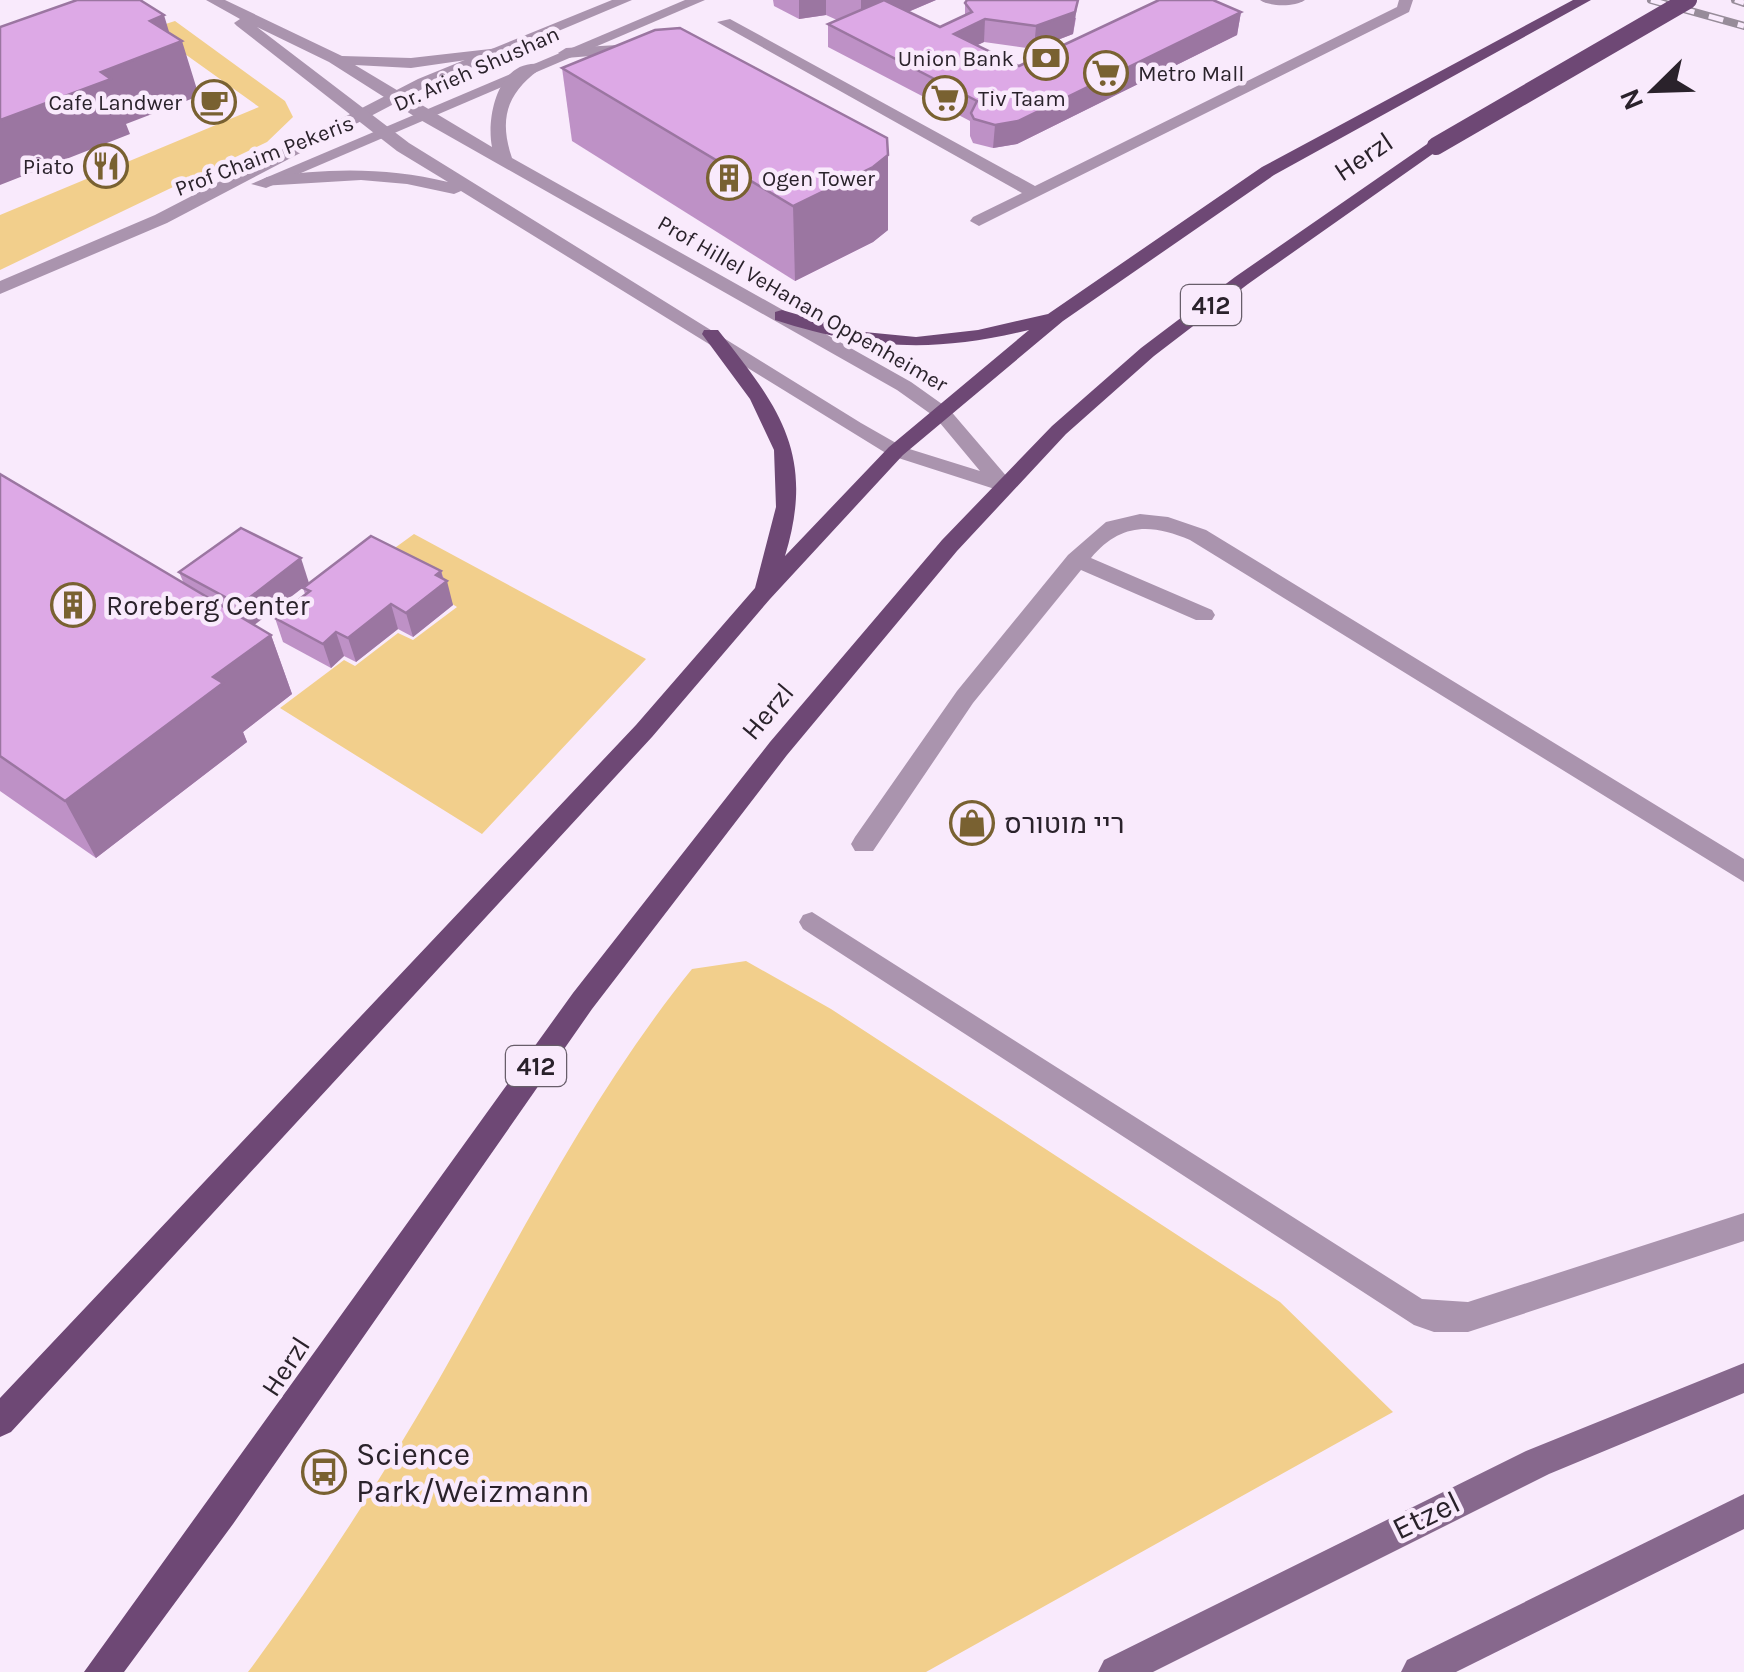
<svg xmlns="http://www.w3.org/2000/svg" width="1744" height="1672" font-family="Karla,Heebo,sans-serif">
<rect width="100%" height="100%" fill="#f9eafc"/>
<g fill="#f2cf8c">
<path d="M175 21 285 101 293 117 267 142 0 270V215L259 107 150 29Z"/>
<path d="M414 534 646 659 482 834 280 708 344 660 355 666 398 633 413 640 457 607 381 558Z"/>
<path d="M746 961 831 1009 1280 1302 1393 1412 926 1672H248C317 1579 380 1481 438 1381 518 1241 590 1095 692 969Z"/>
</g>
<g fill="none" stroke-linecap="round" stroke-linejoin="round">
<g fill="#aa94ae" fill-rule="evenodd">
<path d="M1260 0H1305C1295 7 1270 7 1260 0Z"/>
<path d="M1399 0H1413L1409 12 979 226 970 221 973 217 1022 193 717 22 730 19 1035 186 1397 7Z"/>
<path d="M635 44 640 46V52L566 58 558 53 566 48Z"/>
<path d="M1140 514 1168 517 1206 530 1744 859V882L1190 540C1151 523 1120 523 1091 558L1212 610 1215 615 1212 620H1196L1081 570 973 703 873 851H855L851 844 855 837 957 691 1068 555 1106 522Z"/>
<path d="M812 912 1422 1299 1468 1302 1744 1213V1241L1468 1332H1434L1414 1325 803 929 799 922 803 915Z"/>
</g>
<g fill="#aa94ae" fill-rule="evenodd">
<path d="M612 0H632L430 85 167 223 0 294V281L155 215 418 79Z"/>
<path d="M685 0H705L266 188 251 184Z"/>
</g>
<path fill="#aa94ae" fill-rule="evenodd" d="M206 0H225L342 56 411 58 499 48 502 51 494 56 411 68 355 65 492 147C486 117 498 60 539 64V70C506 94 499 120 512 158L911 382 949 409 1014 485 1004 492 889 455 461 191 454 194 407 184 361 180 261 186 258 182 267 177C328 168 387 167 448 182L397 151 237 26 234 23 240 19ZM257 27 329 62 417 118 897 390 935 417 980 471 903 447 861 423 409 143Z"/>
<g fill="#87688d" fill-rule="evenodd">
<path d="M1744 1363V1393L1549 1474 1153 1672H1098L1104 1660 1526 1451Z"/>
<path d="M1744 1494V1529L1456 1672H1401L1407 1660Z"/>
</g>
<g fill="#6e4875" fill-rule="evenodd">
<path d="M1573 0H1591L1274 175 1063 321 903 455 770 599 652 737 11 1432 0 1437V1398L636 725 755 588 776 507 774 450 750 399 702 334 704 330H718C779 407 816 454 785 556L889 447 1029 330C934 353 868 350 775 320V312L782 310 854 331 916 337 978 330 1048 314 1262 167Z"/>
<path d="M1430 142 1444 146 1248 284 1154 356 1066 434 957 551 787 755 592 1009 233 1524 124 1672H84L573 993 770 742 942 540 1052 426 1141 348 1235 277Z"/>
</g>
<g stroke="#978c99" stroke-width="8">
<g id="rail">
<path d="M1651 0 1744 26"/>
<path d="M1735 0 1744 3"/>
</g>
</g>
<use href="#rail" stroke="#f9eafc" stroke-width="5" stroke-dasharray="15" stroke-linecap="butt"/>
<path stroke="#6e4875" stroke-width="18" d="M1436 146 1688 0"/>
</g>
<g fill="#be91c6">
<path d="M773 0H936L908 12 940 27 965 15V3L1076 18 1073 34 1034 49 984 42 977 45 1019 66 1241 12 1237 35 1017 144 993 148 973 143 970 136V121L828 47V24L837 20 826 15 799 19 774 6Z"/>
<path d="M562 68 888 230 873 242 795 281 572 141Z"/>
<path d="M0 474 184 584 179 572 241 528 254 625 271 635 292 694 243 732 247 742 96 858 0 791Z"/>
<path d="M441 571 453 605 413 637 398 629 356 662 344 656 331 668 283 642 275 618 305 594 303 588Z"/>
</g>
<g fill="#9b76a1">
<path d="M799 0H826V15L799 19Z"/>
<path d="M861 0H936L861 32Z"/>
<path d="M1078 0 1073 34 1034 49 1036 26Z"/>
<path d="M1241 12 1237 35 1017 144 993 148 995 125Z"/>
<path d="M164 15 173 45 182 41 199 96 126 124 130 134 0 185V120L101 72 150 21Z"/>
<path d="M985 19 984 42 953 57 954 34Z"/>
<path d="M888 155V230L873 242 795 281 793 206Z"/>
<path d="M301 558 309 583 249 629 240 605Z"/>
<path d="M441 571 444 583 447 581 453 605 413 637 406 613 436 575Z"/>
<path d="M391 604 398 629 356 662 348 638Z"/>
<path d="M336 632 344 656 331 668 323 644Z"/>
<path d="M271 635 292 694 243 732 247 742 96 858 65 801 213 677Z"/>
</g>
<g fill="#dda9e6" stroke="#9b76a1" stroke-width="2.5">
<path d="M77 0H140L164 15 150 21 182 41 101 72 111 79 0 120V27Z"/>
<path d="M884 0 940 27 972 12 965 3 967 0H1078L1075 12 1036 26 985 19 954 34 1019 66 1159 0H1213L1241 12 1018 121 995 125 974 119 971 113 977 101 828 24Z"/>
<path d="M680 28 887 138 888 155 873 167 793 206 562 68 655 30Z"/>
<path d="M0 474 271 635 213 677 223 683 65 801 0 756Z"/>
<path d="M241 528 301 558 240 605 179 572Z"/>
<path d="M371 536 441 571 436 575 447 581 406 613 391 604 348 638 336 632 323 644 275 618 310 591 303 588Z"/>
</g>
<defs>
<g id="bank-ring" transform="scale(2.25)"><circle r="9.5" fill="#f9eafc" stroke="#796131" stroke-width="1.5"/><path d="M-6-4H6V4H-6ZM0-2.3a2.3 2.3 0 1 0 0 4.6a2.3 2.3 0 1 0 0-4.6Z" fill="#796131"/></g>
<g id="supermarket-ring" transform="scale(2.25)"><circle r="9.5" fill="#f9eafc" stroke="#796131" stroke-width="1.5"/><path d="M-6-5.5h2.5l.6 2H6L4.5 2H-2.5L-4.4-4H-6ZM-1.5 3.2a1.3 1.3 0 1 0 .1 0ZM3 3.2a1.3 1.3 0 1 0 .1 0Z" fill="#796131"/></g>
<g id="cafe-ring" transform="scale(2.25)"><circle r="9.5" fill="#f9eafc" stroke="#796131" stroke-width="1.5"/><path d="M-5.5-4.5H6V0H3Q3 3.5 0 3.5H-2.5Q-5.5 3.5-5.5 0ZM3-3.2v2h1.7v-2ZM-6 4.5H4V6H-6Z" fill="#796131"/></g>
<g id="restaurant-ring" transform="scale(2.25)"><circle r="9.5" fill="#f9eafc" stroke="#796131" stroke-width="1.5"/><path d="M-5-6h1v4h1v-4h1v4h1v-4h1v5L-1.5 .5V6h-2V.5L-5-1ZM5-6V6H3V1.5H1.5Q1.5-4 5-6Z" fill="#796131"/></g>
<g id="building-ring" transform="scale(2.25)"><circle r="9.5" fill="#f9eafc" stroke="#796131" stroke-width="1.5"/><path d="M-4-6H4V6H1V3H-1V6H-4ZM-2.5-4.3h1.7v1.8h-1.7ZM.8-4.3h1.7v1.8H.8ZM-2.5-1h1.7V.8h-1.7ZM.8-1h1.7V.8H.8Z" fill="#796131"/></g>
<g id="shop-ring" transform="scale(2.25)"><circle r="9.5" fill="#f9eafc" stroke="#796131" stroke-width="1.5"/><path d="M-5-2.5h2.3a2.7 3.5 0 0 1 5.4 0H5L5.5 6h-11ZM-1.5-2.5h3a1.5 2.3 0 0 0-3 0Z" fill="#796131"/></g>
<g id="bus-ring" transform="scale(2.25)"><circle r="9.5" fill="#f9eafc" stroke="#796131" stroke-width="1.5"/><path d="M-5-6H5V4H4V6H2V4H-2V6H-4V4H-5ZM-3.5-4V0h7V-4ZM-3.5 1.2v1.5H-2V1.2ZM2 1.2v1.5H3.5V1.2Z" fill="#796131"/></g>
</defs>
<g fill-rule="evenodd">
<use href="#bank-ring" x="1046" y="58"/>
<use href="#supermarket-ring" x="1106" y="73"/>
<use href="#supermarket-ring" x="945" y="98"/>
<use href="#cafe-ring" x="214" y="102"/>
<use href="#restaurant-ring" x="106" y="166"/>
<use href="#building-ring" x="729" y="178"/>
<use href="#building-ring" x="73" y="605"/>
<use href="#shop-ring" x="972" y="823"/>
<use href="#bus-ring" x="324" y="1472"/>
</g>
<g text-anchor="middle" stroke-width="9" stroke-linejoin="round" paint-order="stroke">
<g font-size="22" fill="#2a222b" stroke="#f9eafc" text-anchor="end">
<text x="1014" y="66">Union Bank</text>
<text x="1138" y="81" text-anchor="start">Metro Mall</text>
<text x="978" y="106" text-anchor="start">Tiv Taam</text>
<text x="182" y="110">Cafe Landwer</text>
<text x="74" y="174">Piato</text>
<text x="762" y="186" text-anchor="start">Ogen Tower</text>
</g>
<g font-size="22" fill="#2a222b" stroke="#f9eafc">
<text transform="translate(476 68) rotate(-24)" y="8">Dr. Arieh Shushan</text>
<text transform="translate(264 155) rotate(-21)" y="8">Prof Chaim Pekeris</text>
<text transform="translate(803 303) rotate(30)" y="8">Prof Hillel VeHanan Oppenheimer</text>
</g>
<g fill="#f9eafc" stroke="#685e6a" stroke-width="2.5">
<rect x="1181" y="285" width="60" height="40" rx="8"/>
<rect x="506" y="1046" width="60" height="40" rx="8"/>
</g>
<g font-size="25" font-weight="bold" fill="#2a222b">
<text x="1211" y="314">412</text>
<text x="536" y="1075">412</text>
</g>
<g font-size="28" fill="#2a222b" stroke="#f9eafc">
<text transform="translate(1363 156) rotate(-34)" y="10">Herzl</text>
<text transform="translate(767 711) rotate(-50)" y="10">Herzl</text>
<text transform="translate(285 1366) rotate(-57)" y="10">Herzl</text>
</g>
<g font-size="28" fill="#2a222b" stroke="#f9eafc" text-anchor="start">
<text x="106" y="615">Roreberg Center</text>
<text x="1004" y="833">ריי מוטורס</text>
</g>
<g font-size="32" fill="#2a222b" stroke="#f9eafc" text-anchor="start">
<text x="356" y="1465">Science<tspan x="356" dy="37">Park/Weizmann</tspan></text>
</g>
<g font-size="32" fill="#2a222b" stroke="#f9eafc">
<text transform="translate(1426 1515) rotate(-26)" y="11">Etzel</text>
</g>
</g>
<g transform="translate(1654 90) rotate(247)" stroke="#f9eafc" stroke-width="8" paint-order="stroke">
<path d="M0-8L18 38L0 25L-18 38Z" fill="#2a222b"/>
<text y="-15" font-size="28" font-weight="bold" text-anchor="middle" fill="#2a222b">N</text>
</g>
</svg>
